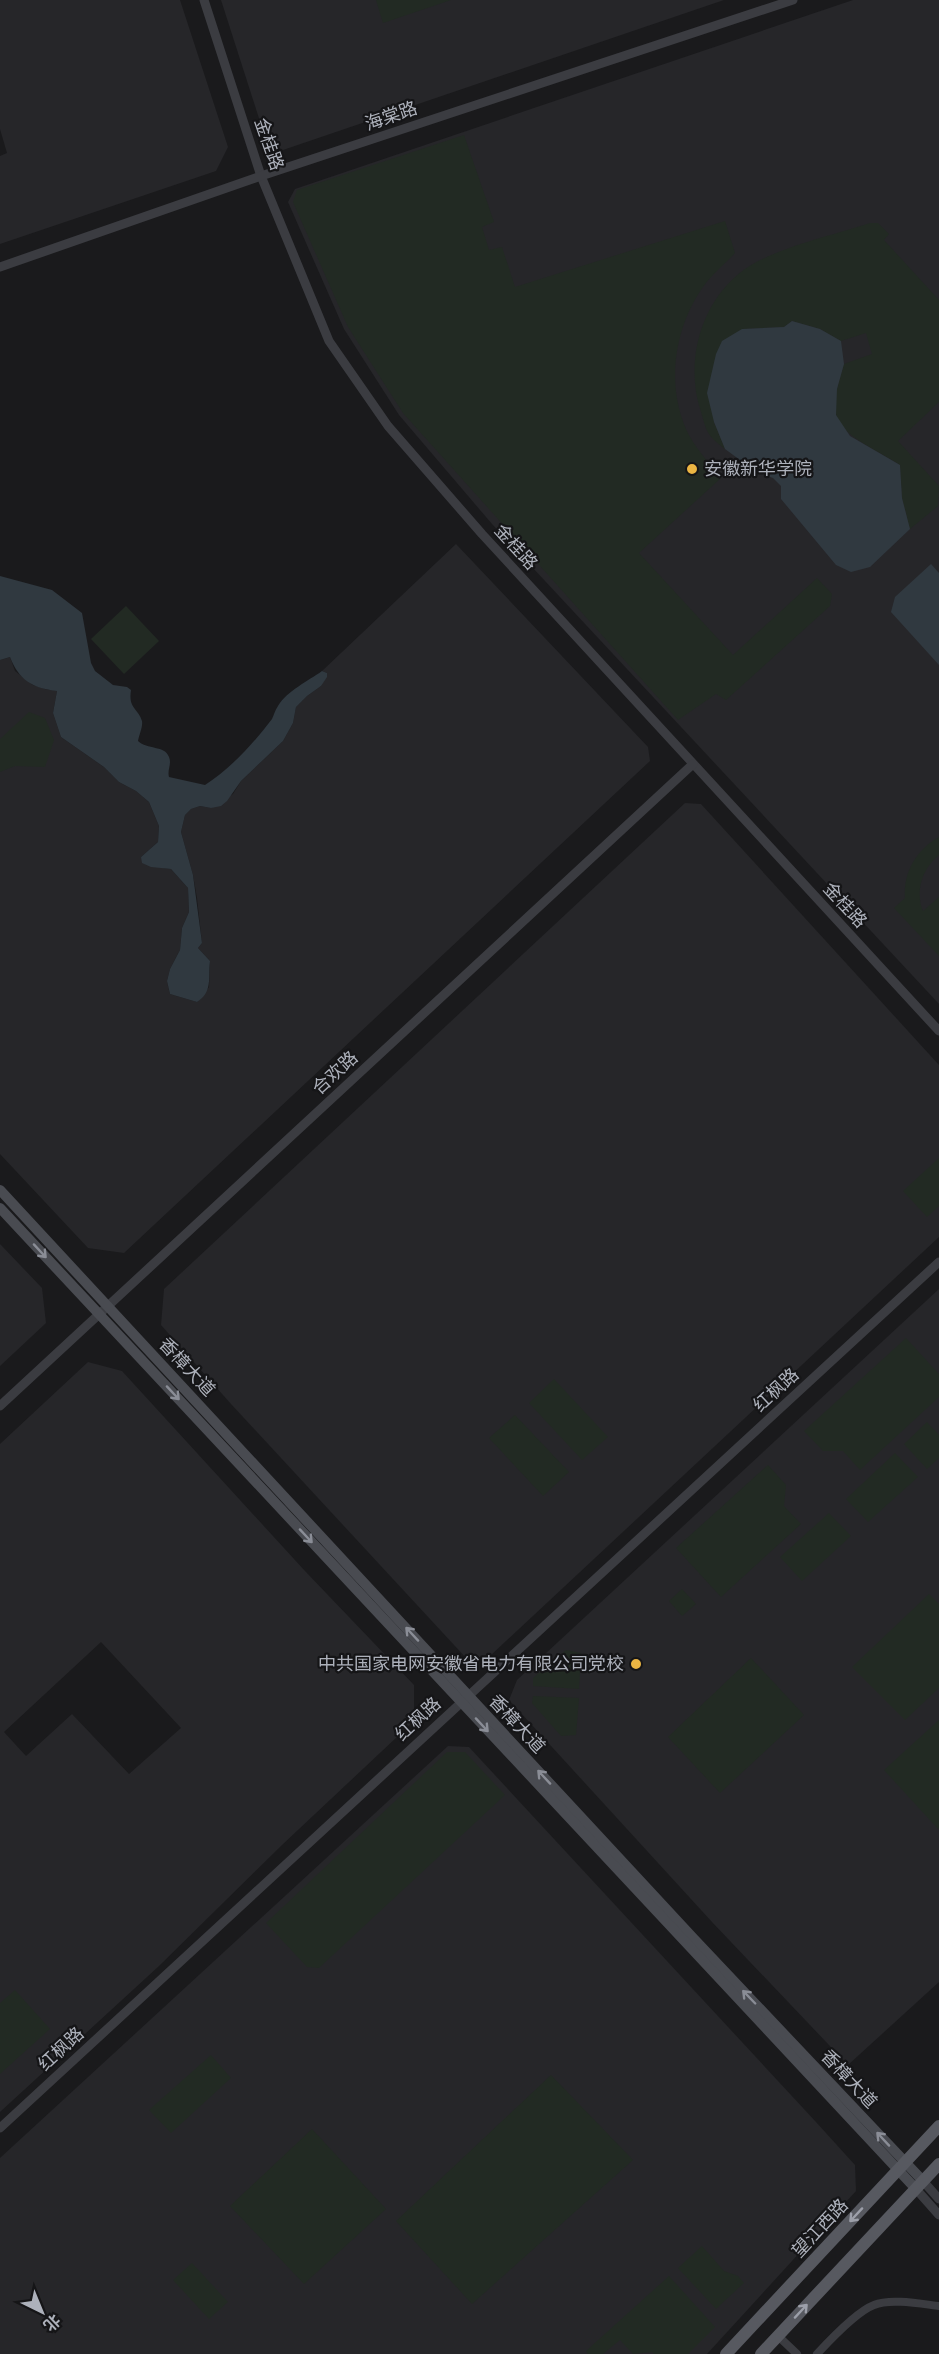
<svg xmlns="http://www.w3.org/2000/svg" width="939" height="2354" font-family="Rubik,'Noto Sans SC',sans-serif">
<rect width="100%" height="100%" fill="#1a1a1c"/>
<g fill="#262629" fill-rule="evenodd">
<path d="M0 0H180L228 147 216 171 0 244V156L7 153 0 129Z"/>
<path d="M221 0H724L283 150 266 140Z"/>
<path d="M853 0H939V1004L492 524 399 415 344 329 288 202 295 189Z"/>
<path d="M456 544 648 747 650 761 124 1253 88 1248 0 1154V660L10 657 15 671 33 685 45 689 57 691 53 713 61 737 104 767 119 782 136 791 149 802 159 826 158 842 141 857 163 868 171 869 188 888 189 912 182 928 180 950 170 969 167 981 170 994 197 1002 209 987 210 961 198 948 202 943 197 898 193 875 181 832 185 815 191 809 200 806 211 808 233 794 241 781 283 741 293 723 296 707 307 696 321 686 327 673 322 671Z"/>
<path d="M685 803 701 804 939 1065V1237L490 1656 467 1659 231 1404 161 1325 164 1289Z"/>
<path d="M0 1244 42 1288 46 1323 0 1366Z"/>
<path d="M939 1289V1982L848 2065 712 1922 509 1700 517 1680Z"/>
<path d="M88 1362 122 1371 305 1571 414 1685V1721L282 1845 159 1966 0 2112V1444ZM101 1642 181 1728 129 1774 72 1714 26 1756 4 1732Z"/>
<path d="M448 1746 469 1747 816 2122 855 2165 856 2191 707 2354H0V2158Z"/>
</g>
<g fill="#222a23">
<path d="M376 0H451L383 23Z"/>
<path d="M464 135 494 222 482 227 489 250 502 247 515 287 725 221 735 253C725 264 711 275 703 287 673 329 665 391 690 437 698 451 711 465 721 478L639 553 733 655 817 578 832 594 830 606 726 700 716 694 678 720 403 413 348 327 293 202 297 190Z"/>
<path d="M870 223H878L889 234 884 240 939 300V402L898 441 939 486 938 506 910 529 902 498 900 465C883 453 839 435 836 414 832 398 840 379 844 364L872 354 866 333 841 341 820 329 792 321 784 327 742 329 714 422 725 449C720 445 712 439 709 434 705 428 703 418 701 412 684 362 701 300 745 269 775 248 834 235 870 223Z"/>
<path d="M126 606 159 641 124 674 91 639Z"/>
<path d="M29 712 45 718 54 740 45 767 15 766 0 772V739Z"/>
<path d="M939 837V855C922 869 915 891 923 911L939 897V956L894 908 905 898C903 872 917 849 939 837Z"/>
<path d="M939 1158V1206L927 1217 903 1191Z"/>
<path d="M906 1338 939 1374V1397L860 1470 843 1451H823L804 1431Z"/>
<path d="M554 1379 608 1437 582 1460 529 1403Z"/>
<path d="M515 1415 569 1472 543 1496 489 1438Z"/>
<path d="M927 1422 939 1435V1458L927 1469 904 1444Z"/>
<path d="M895 1453 918 1477 868 1522 846 1499Z"/>
<path d="M768 1465 786 1485 784 1506 801 1524 721 1597 676 1548Z"/>
<path d="M829 1513 851 1536 802 1581 780 1557Z"/>
<path d="M682 1589 696 1604 682 1616 669 1601Z"/>
<path d="M929 1594 939 1604V1688L905 1720 852 1667Z"/>
<path d="M566 1650 581 1653 579 1689 533 1686V1678Z"/>
<path d="M751 1658 804 1715 720 1793 668 1737Z"/>
<path d="M533 1696 579 1698 576 1735 561 1736 532 1703Z"/>
<path d="M939 1720V1828L938 1829 884 1770Z"/>
<path d="M447 1752H465L505 1795 319 1968 307 1967 266 1923Z"/>
<path d="M15 1990 50 2029 0 2074V2003Z"/>
<path d="M211 2055 231 2078 171 2133 149 2110Z"/>
<path d="M551 2075 633 2160 472 2304 396 2221Z"/>
<path d="M312 2129 386 2209 304 2284 230 2206Z"/>
<path d="M702 2246 724 2271 738 2276 744 2283 716 2309 678 2268Z"/>
<path d="M192 2263 228 2302 209 2319 173 2280Z"/>
<path d="M669 2276 715 2327 688 2354H654L652 2352 633 2354 620 2340 603 2354H588L586 2351Z"/>
</g>
<g fill="#303940">
<path d="M792 321 820 329 841 341 844 364 837 389 836 415 850 436 900 465 902 498 910 529 870 567 851 572 836 565 781 499V486L773 478 755 471 725 449 714 422 707 393 716 354 722 341 742 329 784 327Z"/>
<path d="M931 564 939 573V665L891 612 895 597Z"/>
<path d="M0 576 52 590 82 613 91 663 95 671 113 685 127 687 131 690C128 709 138 708 142 721 143 727 139 735 138 741 147 750 165 745 169 757 172 764 167 770 169 777L205 785C231 768 253 744 272 719 274 715 275 710 278 706 287 691 308 681 322 671L327 673V677L321 686 307 696 296 707 293 723 283 741 241 781 227 801 221 806 211 808 200 806 191 809 185 815 181 832 193 875 202 943 198 948 210 961C208 978 213 992 197 1002L170 994 167 981 170 969 180 950 182 928 189 912 188 888 171 869 151 867 142 863 141 857 158 842 159 826 149 802 136 791 119 782 104 767 61 737 53 713 57 691C32 688 19 680 10 657L0 660Z"/>
</g>
<g fill="none" stroke-linecap="round" stroke-linejoin="round">
<g stroke="#3b3c41" stroke-width="8">
<path d="M778 2336 797 2354"/>
<path d="M817 2354C829 2341 858 2311 874 2305 890 2298 922 2304 939 2306"/>
</g>
<g stroke="#3b3c41" stroke-width="9">
<path d="M204 0 261 176 329 341 388 426 482 534 939 1031"/>
<path d="M0 267 261 176 793 0"/>
<path d="M0 1406 693 764"/>
<path d="M0 2128 939 1262"/>
<path d="M923 2181 939 2199"/>
<path d="M916 2189 939 2215"/>
</g>
<g stroke="#494b51" stroke-width="10">
<path d="M0 1190 694 1939 923 2181"/>
<path d="M0 1208 916 2189"/>
</g>
<g stroke="#575960" stroke-width="12">
<path d="M726 2354 939 2126"/>
<path d="M761 2354 939 2164"/>
</g>
</g>
<defs><path id="oneway-shaft" d="M-6 0H5M1.5-3L5.5 0L1.5 3" fill="none" stroke-width="1.6" stroke-linecap="round" stroke-linejoin="round" transform="scale(1.5)"/></defs>
<g stroke="#8a8d96">
<use href="#oneway-shaft" transform="translate(40 1251) rotate(47)"/>
<use href="#oneway-shaft" transform="translate(173 1393) rotate(47)"/>
<use href="#oneway-shaft" transform="translate(306 1536) rotate(47)"/>
<use href="#oneway-shaft" transform="translate(412 1634) rotate(-133)"/>
<use href="#oneway-shaft" transform="translate(482 1725) rotate(47)"/>
<use href="#oneway-shaft" transform="translate(544 1777) rotate(-133)"/>
<use href="#oneway-shaft" transform="translate(749 1997) rotate(-134)"/>
<use href="#oneway-shaft" transform="translate(883 2139) rotate(-133)"/>
</g>
<g stroke="#9c9fa9">
<use href="#oneway-shaft" transform="translate(856 2215) rotate(133)"/>
<use href="#oneway-shaft" transform="translate(801 2311) rotate(-47)"/>
</g>
<g fill="#ebb543" stroke="#151517" stroke-width="2">
<circle cx="692" cy="469" r="6"/>
<circle cx="636" cy="1664" r="6"/>
</g>
<g text-anchor="middle" stroke-width="4.5" stroke-linejoin="round" paint-order="stroke">
<g font-size="18" fill="#adb1bb" stroke="#151517">
<text transform="translate(391 116) rotate(-19)" y="6">海棠路</text>
<text transform="translate(269 144) rotate(71)" y="6">金桂路</text>
<text transform="translate(516 547) rotate(48)" y="6">金桂路</text>
<text transform="translate(845 905) rotate(47)" y="6">金桂路</text>
<text transform="translate(335 1073) rotate(-43)" y="6">合欢路</text>
<text transform="translate(187 1367) rotate(47)" y="6">香樟大道</text>
<text transform="translate(776 1390) rotate(-43)" y="6">红枫路</text>
<text transform="translate(418 1719) rotate(-43)" y="6">红枫路</text>
<text transform="translate(517 1724) rotate(47)" y="6">香樟大道</text>
<text transform="translate(61 2049) rotate(-43)" y="6">红枫路</text>
<text transform="translate(849 2079) rotate(47)" y="6">香樟大道</text>
<text transform="translate(820 2228) rotate(-47)" y="6">望江西路</text>
</g>
<g font-size="18" fill="#adb1bb" stroke="#151517" text-anchor="start">
<text x="704" y="475">安徽新华学院</text>
<text x="624" y="1670" text-anchor="end">中共国家电网安徽省电力有限公司党校</text>
</g>
</g>
<g transform="translate(42 2312) rotate(137)" stroke="#151517" stroke-width="4.5" paint-order="stroke">
<path d="M0-4.5L10 22L0 15L-10 22Z" fill="#adb1bb"/>
<text y="-9" font-size="16" font-weight="bold" text-anchor="middle" fill="#adb1bb">北</text>
</g>
</svg>
